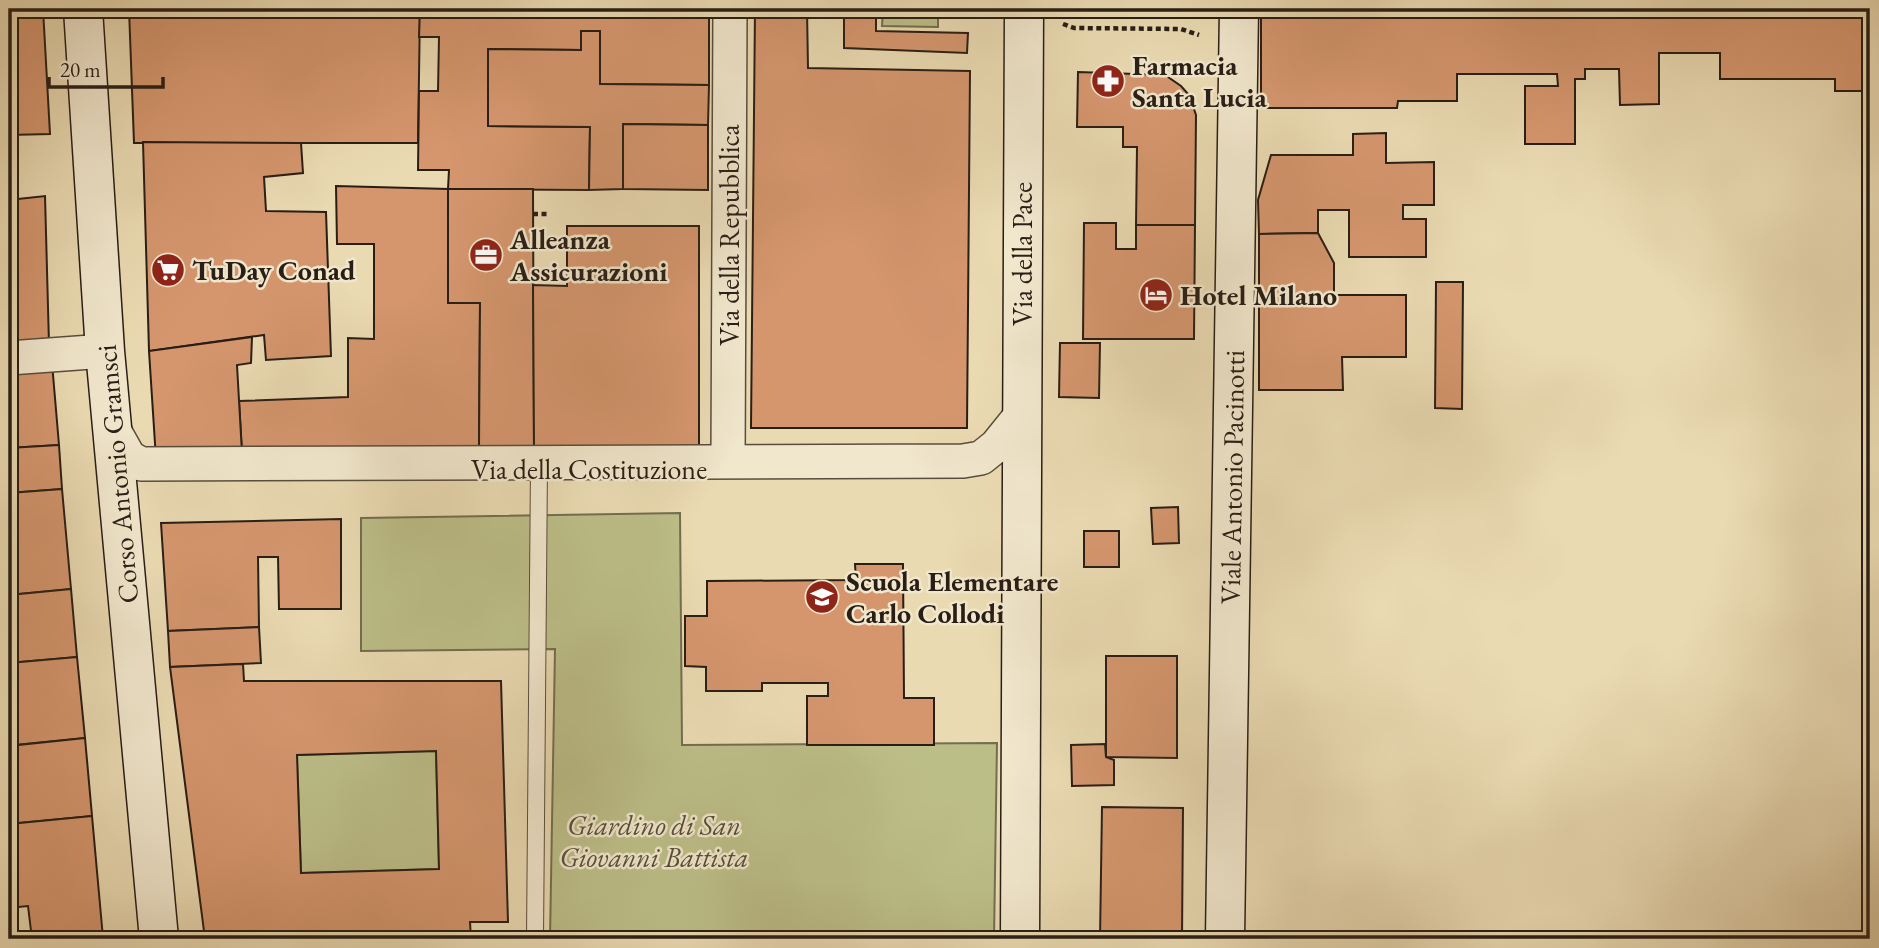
<svg xmlns="http://www.w3.org/2000/svg" width="1879" height="948" font-family="'EB Garamond',serif">
<rect width="100%" height="100%" fill="#eadab2"/>
<filter id="stains"><feTurbulence type="fractalNoise" baseFrequency=".00286" numOctaves="4"/><feColorMatrix values="0 0 0 0 .2 0 0 0 0 .09 0 0 0 0 .02 0 0 0 .5 -.17"/></filter>
<radialGradient id="worn" r=".72"><stop offset=".6" stop-color="#630" stop-opacity="0"/><stop offset="1" stop-color="#630" stop-opacity=".3"/></radialGradient>
<g fill="#bcbe88" stroke="#726e4f" stroke-width="2">
<path d="M883 9H938V27L882 26Z"/>
<path d="M680 513 682 745 997 743 994 939H550L555 649 361 651V518Z"/>
<path d="M436 751 439 869 301 873 297 755Z"/>
</g>
<g fill="#d5966e" stroke="#291e16" stroke-width="2" fill-rule="evenodd">
<path d="M9 9H43L50 134 9 135Z"/>
<path d="M129 9H420L418 143H134Z"/>
<path d="M420 9H709V85L600 84V31H581V50L488 49V126L590 127 589 190 448 189 449 170H418L419 91H438L439 37H419Z"/>
<path d="M755 9H807L808 68 970 71 967 428H751Z"/>
<path d="M836 9H876V31L968 33 967 53 844 48V18Z"/>
<path d="M1261 9H1870V91H1835V79H1720V53H1659V104L1620 105 1619 69H1585V79H1575V144H1525V86H1558L1557 74H1457V101H1398L1397 108H1261Z"/>
<path d="M581 31H600V84L709 85 708 125 623 124V189L589 190 590 127 488 126V49L581 50Z"/>
<path d="M1078 72 1165 75 1181 86 1189 95 1196 115 1195 225H1136L1137 147H1123V127H1077Z"/>
<path d="M623 124 708 125V190L623 189Z"/>
<path d="M1386 133V163L1434 162V205H1403V219H1426V257H1349V210H1318V233L1259 234 1258 200 1271 155H1353V134Z"/>
<path d="M143 142 301 143 303 173 264 177 266 211 326 212 331 356 266 360 264 335 149 351Z"/>
<path d="M336 186 448 189V303H480L479 448 242 453 239 401 348 397V338L374 339V244H337Z"/>
<path d="M448 189H533L534 448H479L480 303H448Z"/>
<path d="M45 196 49 344 9 347V200Z"/>
<path d="M1084 223H1116V249H1136V225H1195L1194 339H1083Z"/>
<path d="M567 226H699V446L534 448 533 285 567 286Z"/>
<path d="M1318 233 1334 263V295H1406V357H1342L1343 390H1259V234Z"/>
<path d="M1436 282H1463L1462 409 1435 408Z"/>
<path d="M252 337 251 363 237 365 242 453 156 459 149 351Z"/>
<path d="M1060 343H1100L1099 398 1059 397Z"/>
<path d="M52 363 59 445 9 448V366Z"/>
<path d="M59 445 62 489 9 493V448Z"/>
<path d="M62 489 71 589 9 595V493Z"/>
<path d="M1178 507 1179 543 1153 544 1151 508Z"/>
<path d="M341 519V609H279L278 557H258L259 627 168 631 161 523Z"/>
<rect x="1084" y="531" width="35" height="36"/>
<path d="M855 564H903L904 698H934V745H807V696H828V683H762V691H706V667L685 666V616H707V581L856 580Z"/>
<path d="M71 589 77 657 9 663V595Z"/>
<path d="M259 627 261 663 170 667 168 631Z"/>
<path d="M1106 656H1177V758L1106 757Z"/>
<path d="M77 657 85 738 15 745 9 663Z"/>
<path d="M243 664 244 681H501L508 922H470L471 939H205L170 667ZM436 751 439 869 301 873 297 755Z"/>
<path d="M9 681 15 745 9 746Z"/>
<path d="M85 738 92 816 9 824V746Z"/>
<path d="M1105 744 1106 757 1114 760V785L1072 786 1071 745Z"/>
<path d="M1102 807 1183 808 1182 939H1100Z"/>
<path d="M92 816 103 938 32 939 28 906 9 908V824Z"/>
</g>
<g fill="none" stroke-linecap="round" stroke-linejoin="round">
<g stroke="#594d3d" stroke-width="18">
<path id="lane" d="M535 939 539 464"/>
</g>
<g stroke="#594d3d" stroke-width="36">
<g id="street">
<path d="M9 358 105 351"/>
<path d="M111 425 129 457 141 464 963 461 981 458 996 446 1021 415"/>
<path d="M728 461 730 9"/>
</g>
</g>
<g stroke="#291e16" stroke-width="41">
<g id="secondary">
<path d="M83 9 105 351 159 939"/>
<path d="M1020 939 1024 9"/>
<path d="M1225 939 1239 9"/>
</g>
</g>
<g stroke="#291e16" stroke-width="4.5" stroke-dasharray="5 3.5" stroke-linecap="butt">
<path d="M1063 24 1074 28 1181 29 1199 35"/>
<path d="M533 214H549"/>
</g>
<use href="#lane" stroke="#f1e7cd" stroke-width="16"/>
<use href="#street" stroke="#f1e7cd" stroke-width="33"/>
<use href="#secondary" stroke="#f1e7cd" stroke-width="38"/>
</g>
<defs>
<g id="pharmacy-disc" transform="scale(1.75)"><circle r="9.5" fill="#8f2418" stroke="#f1e7cd"/><path d="M-2-6h4v4h4v4h-4v4h-4v-4h-4v-4h4Z" fill="#fff"/></g>
<g id="office-disc" transform="scale(1.75)"><circle r="9.5" fill="#8f2418" stroke="#f1e7cd"/><path d="M-6-3h4V-5.5h4V-3h4V5H-6ZM-1-4.5V-3h2v-1.5ZM-6 0V1H6V0Z" fill="#fff"/></g>
<g id="supermarket-disc" transform="scale(1.75)"><circle r="9.5" fill="#8f2418" stroke="#f1e7cd"/><path d="M-6-5.5h2.5l.6 2H6L4.5 2H-2.5L-4.4-4H-6ZM-1.5 3.2a1.3 1.3 0 1 0 .1 0ZM3 3.2a1.3 1.3 0 1 0 .1 0Z" fill="#fff"/></g>
<g id="hotel-disc" transform="scale(1.75)"><circle r="9.5" fill="#8f2418" stroke="#f1e7cd"/><path d="M-6-4.5h1.5V1H6V5H4.5V3h-9V5H-6ZM-4 0a1.8 1.8 0 1 1 3.6 0ZM.5 0V-2.5h3Q6-2.5 6 0Z" fill="#fff"/></g>
<g id="school-disc" transform="scale(1.75)"><circle r="9.5" fill="#8f2418" stroke="#f1e7cd"/><path d="M0-5L7-2L0 1L-7-2ZM-4 1L0 2.5L4 1V4Q0 6-4 4Z" fill="#fff"/></g>
</defs>
<g fill-rule="evenodd">
<use href="#pharmacy-disc" x="1108" y="81"/>
<use href="#office-disc" x="486" y="255"/>
<use href="#supermarket-disc" x="168" y="270"/>
<use href="#hotel-disc" x="1156" y="295"/>
<use href="#school-disc" x="822" y="597"/>
</g>
<g text-anchor="middle" stroke-width="5" stroke-linejoin="round" paint-order="stroke">
<g font-size="28" font-weight="bold" fill="#291e16" stroke="#f1e7cd" text-anchor="start">
<text x="1132" y="75">Farmacia<tspan x="1132" dy="32">Santa Lucia</tspan></text>
<text x="510" y="249">Alleanza<tspan x="510" dy="32">Assicurazioni</tspan></text>
<text x="192" y="280">TuDay Conad</text>
<text x="1180" y="305">Hotel Milano</text>
<text x="846" y="591">Scuola Elementare<tspan x="846" dy="32">Carlo Collodi</tspan></text>
</g>
<g font-size="28" fill="#291e16" stroke="#f1e7cd">
<text transform="translate(729 235) rotate(-90)" y="10">Via della Repubblica</text>
<text transform="translate(1022 254) rotate(-90)" y="10">Via della Pace</text>
<text x="589" y="479">Via della Costituzione</text>
<text transform="translate(117 474) rotate(-95)" y="10">Corso Antonio Gramsci</text>
<text transform="translate(1232 477) rotate(-89)" y="10">Viale Antonio Pacinotti</text>
</g>
<g font-size="28" font-style="italic" fill="#554e38" stroke="#f1e7cd">
<text x="654" y="835">Giardino di San<tspan x="654" dy="32">Giovanni Battista</tspan></text>
</g>
</g>
<rect width="1879" height="948" fill="none" stroke="#eadab2" stroke-width="35"/>
<rect x="10" y="10" width="1858" height="927" fill="none" stroke="#291e16" stroke-width="3.5"/>
<rect x="18" y="18" width="1844" height="913" fill="none" stroke="#291e16" stroke-width="2"/>
<path d="M49 77v10h114v-10" fill="none" stroke="#291e16" stroke-width="3.5"/>
<text x="60" y="77" font-size="21" fill="#291e16" stroke="#f1e7cd" stroke-width="5" paint-order="stroke">20 m</text>
<rect width="100%" height="100%" filter="url(#stains)"/>
<rect width="100%" height="100%" fill="url(#worn)"/>
</svg>
